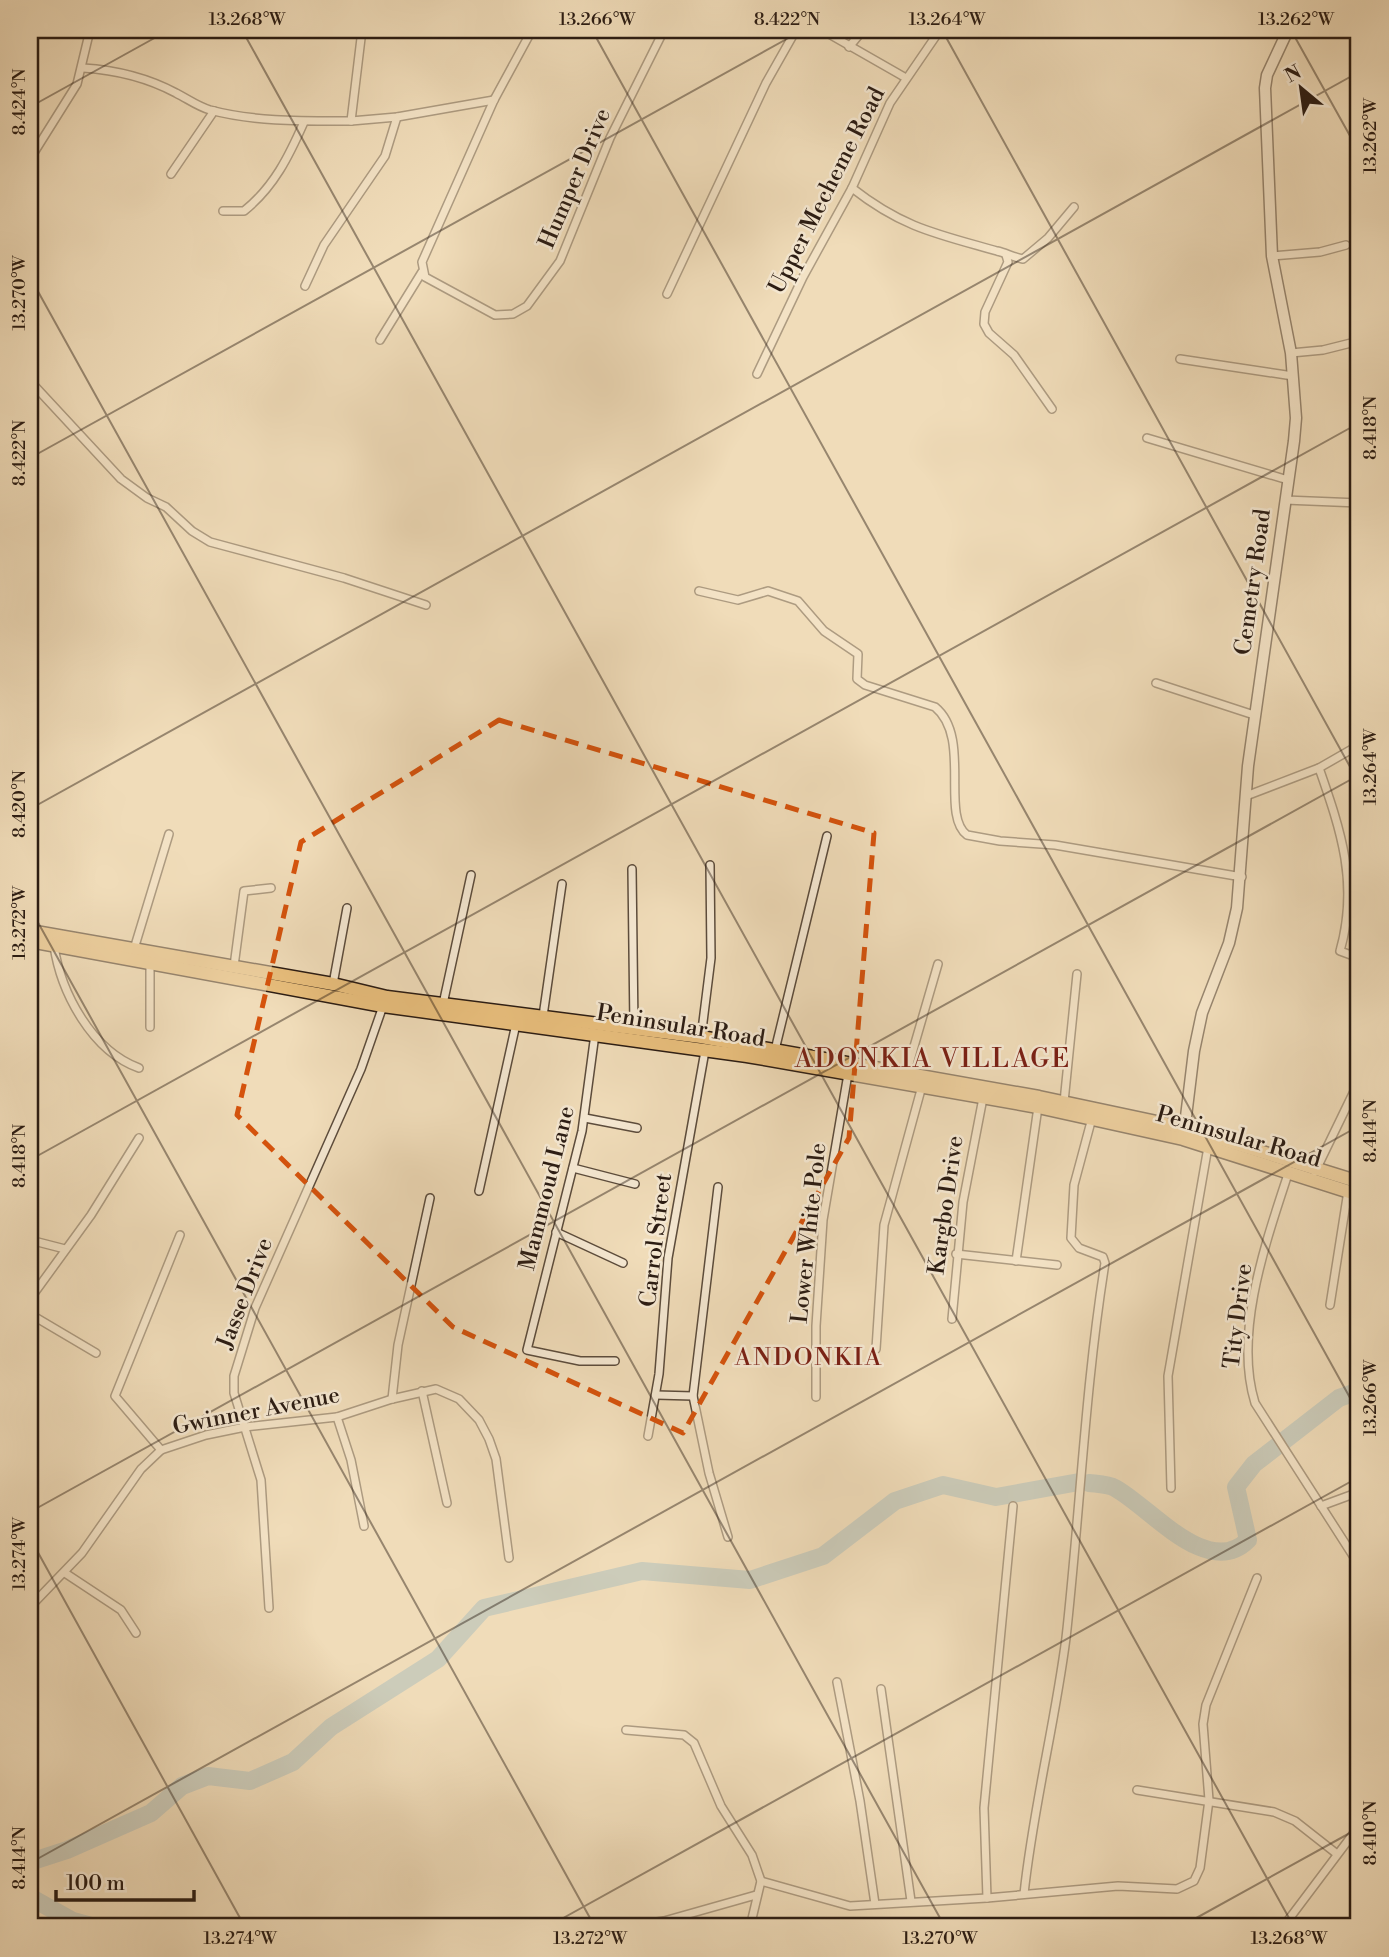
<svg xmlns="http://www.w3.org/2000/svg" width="1389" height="1957" font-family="'Libre Bodoni',serif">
<rect width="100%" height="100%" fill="#f0dcb9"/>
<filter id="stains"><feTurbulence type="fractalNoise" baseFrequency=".00286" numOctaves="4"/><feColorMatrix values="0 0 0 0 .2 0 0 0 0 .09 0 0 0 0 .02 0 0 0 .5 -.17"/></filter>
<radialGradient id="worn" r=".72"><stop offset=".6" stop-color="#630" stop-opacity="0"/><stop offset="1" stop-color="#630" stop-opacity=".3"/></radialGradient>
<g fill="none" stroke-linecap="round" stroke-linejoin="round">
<g stroke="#a0b8bb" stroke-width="18">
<path d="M1089 1483C1097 1484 1108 1484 1115 1488 1150 1507 1208 1580 1248 1540L1236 1487 1254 1464 1339 1398 1359 1391"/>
<path d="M30 1862 67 1850 151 1813 182 1786 208 1776 250 1781 293 1762 331 1727 438 1659 484 1608 642 1571 750 1580 823 1556 895 1501 943 1485 996 1497 1079 1482"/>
<path d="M30 1897 73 1921 95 1927"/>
</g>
<g stroke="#5c4c3c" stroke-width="10">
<g id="street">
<path d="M324 30H383"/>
<path d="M532 30 494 100 422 262 425 277 495 315 513 314 527 306 560 261 610 138 664 30"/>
<path d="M822 30 906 78"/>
<path d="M849 47 863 30"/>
<path d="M83 68C116 70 146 77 176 93 188 99 197 106 210 110 255 122 305 121 351 121L362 30"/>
<path d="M351 121 397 117 494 100"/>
<path d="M30 159 77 84 90 30"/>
<path d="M171 174 214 111"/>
<path d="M852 188C903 228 937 234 997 251 1006 253 1013 257 1023 259L1048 238 1074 207"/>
<path d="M223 211H244C274 187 289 156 304 122"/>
<path d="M1006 255 1008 262 985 312 984 324 989 333 1014 355 1052 409"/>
<path d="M1272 256 1320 252 1346 245"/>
<path d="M305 286 324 245 385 156 397 117"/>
<path d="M667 294 766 83 796 30"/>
<path d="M380 340 422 272"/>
<path d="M1291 353 1323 350 1359 341"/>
<path d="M1180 359 1293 376"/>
<path d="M757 374 803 277 852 188 890 103 940 30"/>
<path d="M30 381 121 479 147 498 166 507 192 531 210 542 344 578 426 605"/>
<path d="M1147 438 1288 480"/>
<path d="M1285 500 1359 503"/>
<path d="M699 591 738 600 768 591 798 601 824 631 858 654 857 679 865 685 935 707C972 737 940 815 967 835L1000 841 1055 845 1242 877"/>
<path d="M1156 683 1254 715"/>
<path d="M1319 768C1341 831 1359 884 1340 951L1359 958"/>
<path d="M1246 796 1319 768 1359 745"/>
<path d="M632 869 634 1027"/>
<path d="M54 946C61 993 92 1051 139 1068"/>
<path d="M134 949 169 834"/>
<path d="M234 966 244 891 271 888"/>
<path d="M333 984 347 908"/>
<path d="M443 1004 471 875"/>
<path d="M543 1016 562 884"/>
<path d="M150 1027V962"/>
<path d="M595 1034 582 1131 527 1350 580 1361H615"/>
<path d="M701 1038 711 958 710 865"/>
<path d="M775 1050 827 836"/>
<path d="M906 1074 938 964"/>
<path d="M1064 1102 1077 974"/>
<path d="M585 1118 637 1128"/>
<path d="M573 1168 635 1184"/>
<path d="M1289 1171C1267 1239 1233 1332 1255 1403L1359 1565"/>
<path d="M1315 1172 1359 1081"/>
<path d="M718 1187 693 1396 709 1473 728 1537"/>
<path d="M479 1191 516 1024"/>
<path d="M556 1232 623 1263"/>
<path d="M30 1240 65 1249"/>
<path d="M956 1254 1057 1265"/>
<path d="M1016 1261 1038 1107"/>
<path d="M30 1299 91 1215 139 1138"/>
<path d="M1330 1305 1348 1191"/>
<path d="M30 1314 96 1353"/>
<path d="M952 1319 963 1202 983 1098"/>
<path d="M876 1349 884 1225 922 1086"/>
<path d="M422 1391 447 1503"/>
<path d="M656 1395 693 1396"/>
<path d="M816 1397V1326L823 1220 848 1074"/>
<path d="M392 1399 398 1345 430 1198"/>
<path d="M337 1417 351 1460 364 1526"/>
<path d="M648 1436 659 1374 668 1258 705 1051"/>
<path d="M161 1450 115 1396 180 1235"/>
<path d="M1171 1488 1168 1376 1208 1147"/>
<path d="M1321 1506 1359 1492"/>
<path d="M65 1573 121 1610 136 1633"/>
<path d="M30 1607 82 1553 141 1469 161 1450 206 1435 245 1427 337 1417 392 1399 436 1389 459 1399 479 1420 489 1439 496 1459 509 1558"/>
<path d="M269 1608 261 1480 234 1393V1376L255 1308 361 1069 383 1006"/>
<path d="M837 1682 860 1801 875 1904"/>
<path d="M881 1689 911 1901"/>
<path d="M626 1730 684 1735 694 1743 721 1806 752 1855 761 1881 750 1927"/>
<path d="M1137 1790 1274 1812 1295 1821 1337 1854"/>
<path d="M761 1881 850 1906 987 1898 1118 1886 1177 1889 1194 1881 1200 1868 1209 1800 1203 1724 1206 1705 1257 1578"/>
<path d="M1024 1894C1033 1808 1055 1724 1066 1638 1080 1513 1085 1387 1105 1263L1103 1257 1079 1248 1071 1238 1074 1185 1092 1118"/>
<path d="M987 1898 984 1808 1013 1506"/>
<path d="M620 1927 664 1921 756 1895"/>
<path d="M1283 1927 1359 1826"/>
</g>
</g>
<g stroke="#2b1c13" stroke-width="13">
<path id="secondary" d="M1184 1133 1194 1051 1202 1013 1229 943 1237 908 1248 766 1294 441 1296 418 1291 353 1272 256 1265 88 1267 75 1288 30"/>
</g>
<g stroke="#2b1c13" stroke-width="15">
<g id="primary">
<path d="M30 931 333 984 387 997 701 1037 1039 1097 1185 1128 1359 1182"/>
<path d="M30 941 383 1006 747 1056 1038 1107 1183 1139 1359 1195"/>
</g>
</g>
<use href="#street" stroke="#f5e8d2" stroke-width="7"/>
<use href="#secondary" stroke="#f5e8d2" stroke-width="10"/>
<use href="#primary" stroke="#e8be7c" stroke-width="12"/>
</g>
<path d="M0 0H1389V1957H0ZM499 720 874 833 849 1138 683 1433 453 1327 237 1115 301 842Z" fill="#f0dcb9" fill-opacity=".55" fill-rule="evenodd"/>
<path fill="none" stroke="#d5530d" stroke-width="5" stroke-dasharray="14 9" stroke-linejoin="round" d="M499 720 874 833 849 1138 683 1433 453 1327 237 1115 301 842Z"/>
<path fill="none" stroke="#2b1c13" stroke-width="2" stroke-opacity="0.45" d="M242 30 1294 1927M592 30 1359 1414M942 30 1359 783M1291 30 1359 152M30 107 169 30M30 277 945 1927M30 458 803 30M30 809 1359 72M30 908 595 1927M30 1160 1359 423M30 1512 1359 775M30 1538 245 1927M30 1863 1359 1126M547 1927 1359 1477M1180 1927 1359 1828"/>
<g text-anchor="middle" stroke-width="5" stroke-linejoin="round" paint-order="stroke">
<g font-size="23" fill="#2b1c13" stroke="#f5e8d2">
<text transform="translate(574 178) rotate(-67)" y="8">Humper Drive</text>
<text transform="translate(826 190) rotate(-63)" y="8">Upper Mecheme Road</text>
<text transform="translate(1252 582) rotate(-82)" y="8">Cemetry Road</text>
<text transform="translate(681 1025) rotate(9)" y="8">Peninsular Road</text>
<text transform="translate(1239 1136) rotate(16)" y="8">Peninsular Road</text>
<text transform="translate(546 1188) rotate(-76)" y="8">Mammoud Lane</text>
<text transform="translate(945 1205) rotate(-82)" y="8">Kargbo Drive</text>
<text transform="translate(808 1233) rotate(-84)" y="8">Lower White Pole</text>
<text transform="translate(655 1240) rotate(-83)" y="8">Carrol Street</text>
<text transform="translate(244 1293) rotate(-69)" y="8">Jasse Drive</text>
<text transform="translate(1237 1316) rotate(-83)" y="8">Tity Drive</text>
<text transform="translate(256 1410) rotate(-11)" y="8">Gwinner Avenue</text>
</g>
<g font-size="24" letter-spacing="2" fill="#7a1f14" stroke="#f5e8d2">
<text x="809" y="1365">ANDONKIA</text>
</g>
<g font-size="26" letter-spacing="2" fill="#7a1f14" stroke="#f5e8d2">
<text x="933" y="1067">ADONKIA VILLAGE</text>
</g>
</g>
<rect width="1389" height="1957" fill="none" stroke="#f0dcb9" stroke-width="77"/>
<g transform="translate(1301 88) rotate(331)" stroke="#f5e8d2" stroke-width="5" paint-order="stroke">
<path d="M0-5L12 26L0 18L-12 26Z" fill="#2b1c13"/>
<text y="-10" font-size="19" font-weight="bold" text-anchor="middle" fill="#2b1c13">N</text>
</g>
<path d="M56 1890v10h138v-10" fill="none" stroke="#2b1c13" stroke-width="3.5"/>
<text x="66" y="1890" font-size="21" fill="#2b1c13" stroke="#f5e8d2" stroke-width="5" paint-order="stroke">100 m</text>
<rect x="38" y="38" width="1312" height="1880" fill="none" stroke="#2b1c13" stroke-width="2.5"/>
<g font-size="18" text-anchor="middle" fill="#2b1c13">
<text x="247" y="25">13.268°W</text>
<text x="597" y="25">13.266°W</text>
<text x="787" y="25">8.422°N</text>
<text x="947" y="25">13.264°W</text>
<text x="1296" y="25">13.262°W</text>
<text transform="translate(19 102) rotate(-90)" y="6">8.424°N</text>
<text transform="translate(1370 136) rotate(-90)" y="6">13.262°W</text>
<text transform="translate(19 293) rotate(-90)" y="6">13.270°W</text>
<text transform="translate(1370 428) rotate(-90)" y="6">8.418°N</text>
<text transform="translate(19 453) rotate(-90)" y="6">8.422°N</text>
<text transform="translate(1370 767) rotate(-90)" y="6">13.264°W</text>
<text transform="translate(19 804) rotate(-90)" y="6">8.420°N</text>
<text transform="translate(19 923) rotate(-90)" y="6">13.272°W</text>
<text transform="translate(1370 1131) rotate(-90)" y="6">8.414°N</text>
<text transform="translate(19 1156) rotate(-90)" y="6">8.418°N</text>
<text transform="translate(1370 1398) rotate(-90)" y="6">13.266°W</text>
<text transform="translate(19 1554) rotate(-90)" y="6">13.274°W</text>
<text transform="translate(1370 1833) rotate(-90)" y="6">8.410°N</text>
<text transform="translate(19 1858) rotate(-90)" y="6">8.414°N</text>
<text x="240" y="1944">13.274°W</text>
<text x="590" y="1944">13.272°W</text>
<text x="940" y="1944">13.270°W</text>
<text x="1289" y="1944">13.268°W</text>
</g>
<rect width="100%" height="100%" filter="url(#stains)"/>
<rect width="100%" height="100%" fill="url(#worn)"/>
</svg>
